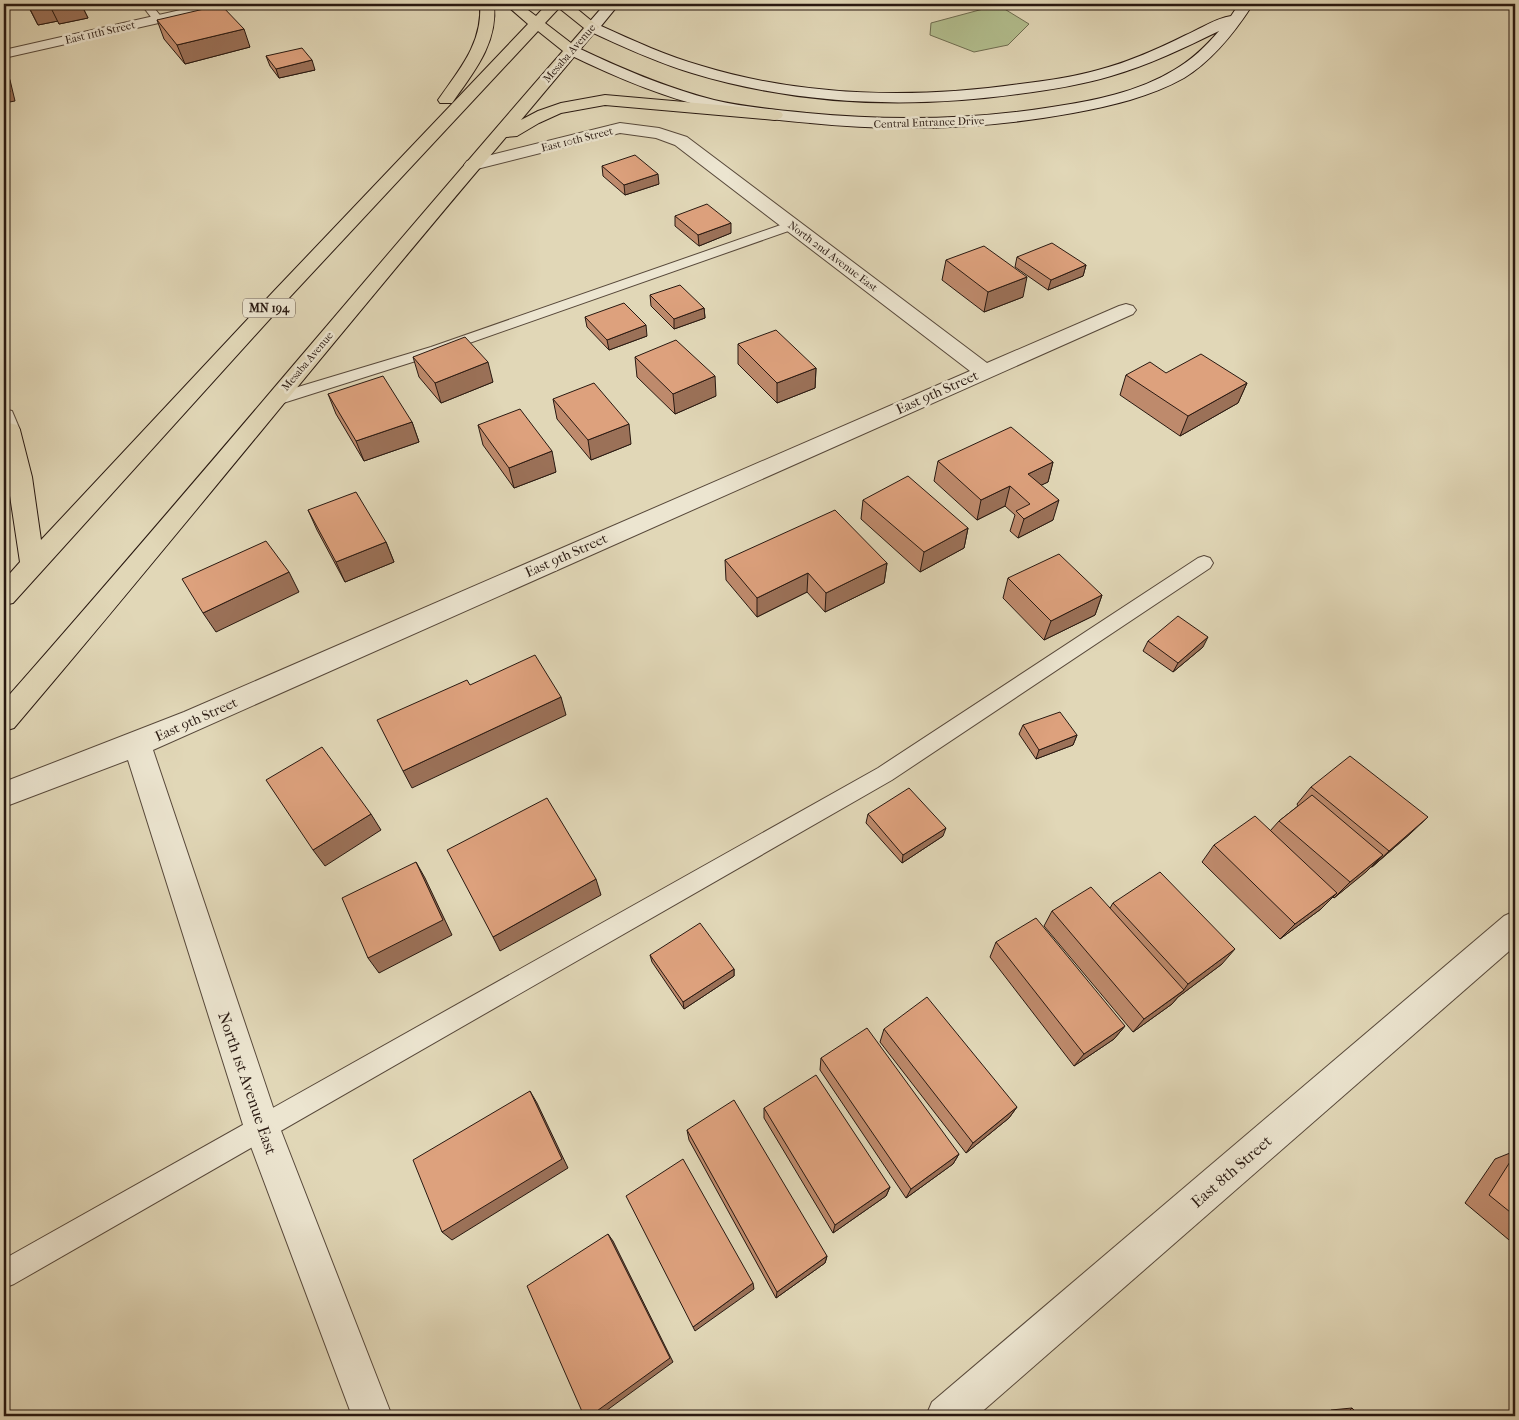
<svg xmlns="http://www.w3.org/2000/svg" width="1519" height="1420" font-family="'IM FELL French Canon',serif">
<rect width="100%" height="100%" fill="#e1d7b7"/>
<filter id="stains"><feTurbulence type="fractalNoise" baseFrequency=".004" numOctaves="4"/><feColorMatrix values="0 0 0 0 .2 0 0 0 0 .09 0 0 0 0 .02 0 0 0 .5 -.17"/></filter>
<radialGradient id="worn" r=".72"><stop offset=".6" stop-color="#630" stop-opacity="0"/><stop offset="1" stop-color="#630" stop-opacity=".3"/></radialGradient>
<path fill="#b2be8e" stroke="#6e6c50" d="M998 5 1029 24 1008 45 974 52 930 35 931 23Z"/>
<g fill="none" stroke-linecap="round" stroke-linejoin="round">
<g stroke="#57483a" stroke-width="2">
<g id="service">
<path d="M141 4H151L163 19 162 21H154Z"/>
<path d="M792 221 799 225 797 228 441 353 280 404H268L266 400 268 396 431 347Z"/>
<path d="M1204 556 1210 558 1213 563 1210 568 892 780 14 1284 4 1288V1259L878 768 1198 558Z"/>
</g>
</g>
<g stroke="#57483a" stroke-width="2">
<g id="minor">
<path d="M207 4H232L225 8 4 58V50Z"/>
<path d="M620 123 659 128 687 137 987 363 1119 306 1126 304 1133 306 1136 310 1133 314 153 750 280 1128 392 1416H352L244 1128 128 760 4 807V782L184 712 970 371 675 145 656 138 620 133 473 170 467 169 464 165 467 161Z"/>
<path d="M4 409 12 411 20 430 17 435 9 437 4 436Z"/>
<path d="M1515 911V946L977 1416H926L932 1402 1504 916Z"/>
</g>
</g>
<g stroke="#291911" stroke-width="2">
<path id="secondary" d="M605 4H619L601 26C634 41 667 56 702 66 804 97 916 99 1020 84 1046 81 1073 77 1098 70 1129 62 1158 49 1186 35 1200 29 1216 18 1231 16L1239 4H1253C1235 32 1213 60 1184 78 1150 97 1111 106 1073 113 986 129 898 132 810 123 778 120 745 117 713 109 662 97 613 76 566 53L564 50 566 47H576C620 68 666 88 714 100 744 107 776 110 807 113 889 121 971 120 1052 107 1093 101 1138 92 1174 70 1192 60 1206 46 1219 31 1184 48 1149 65 1111 76 1081 85 1049 90 1018 94 910 109 797 105 692 73 656 62 621 46 587 30L585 27Z"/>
</g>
<g stroke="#291911" stroke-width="2">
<g id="trunk">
<path d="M480 4H494C498 44 473 73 452 103H440L438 100C459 70 483 43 480 4Z"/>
<path d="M505 4H520L536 16 547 4H571L599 27 521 120 538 111 561 103 605 95 775 110 781 112 783 115 781 118 775 120 605 105 561 113 539 123 517 136 506 137C340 332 180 533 14 728L4 731V701C193 487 375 266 563 51L538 31 288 299 13 603 4 605V580L20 562 4 456V424L9 423 17 425 20 430 32 477 41 540 274 291 528 24ZM559 8 584 28 571 43 545 23Z"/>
</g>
</g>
<use href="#service" fill="#ece5d0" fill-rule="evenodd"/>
<use href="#minor" fill="#ece5d0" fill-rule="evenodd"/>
<use href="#secondary" fill="#ece5d0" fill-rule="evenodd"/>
<use href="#trunk" fill="#e1d7b7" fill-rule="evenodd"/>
</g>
<g fill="#be8a6c" stroke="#291911">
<path d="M27 4H81L88 18 59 24 58 21 38 25Z"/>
<path d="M157 20 250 47 185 64 164 39Z"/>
<path d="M266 56 315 70 279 78 270 66Z"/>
<path d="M602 166 659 184 625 195 603 176Z"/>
<path d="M675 216 731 233 699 246 675 226Z"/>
<path d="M1017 257 1086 265 1083 276 1048 290 1015 267Z"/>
<path d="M946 260 1023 297 984 312 942 280Z"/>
<path d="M650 295 704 308 705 318 674 329 651 306Z"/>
<path d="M585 317 647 336 609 350 587 327Z"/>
<path d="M738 344 816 368 815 388 777 403 738 364Z"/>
<path d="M413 357 493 382 441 403 419 377Z"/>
<path d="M635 357 716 396 675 414 637 377Z"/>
<path d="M1126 375 1247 383 1238 403 1180 436 1120 395Z"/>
<path d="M328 394 412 422 419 442 364 461 336 414Z"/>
<path d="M553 399 631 444 591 460 557 419Z"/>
<path d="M478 425 556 472 514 488 483 445Z"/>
<path d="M938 461 1053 462 1048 482 1041 485 1053 520 1018 538 1010 531 1015 515 1005 506 977 520 934 481Z"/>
<path d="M863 500 968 528 964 548 920 572 861 519Z"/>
<path d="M308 510 386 542 394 562 345 582 317 530Z"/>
<path d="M725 560 887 563 884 583 825 612 807 592 757 617 726 580Z"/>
<path d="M1008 578 1102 595 1095 615 1044 640 1003 598Z"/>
<path d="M1148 641 1203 647 1173 672 1143 651Z"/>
<path d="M1023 725 1077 735 1073 745 1036 759 1019 734Z"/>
<path d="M1311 787 1411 833 1372 867H1371L1334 898 1333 897 1321 909 1280 939 1202 862 1214 845 1270 831 1279 821 1298 806 1297 804Z"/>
<path d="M868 814 943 836 902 863 866 823Z"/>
<path d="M1113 903 1222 964 1178 997 1172 1004 1133 1032 1044 926 1052 911 1110 908Z"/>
<path d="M996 942 1125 1026 1114 1039 1074 1066 990 957Z"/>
<path d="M650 955 734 969V976L684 1009 652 962Z"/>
<path d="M884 1029 1017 1107 1009 1118 966 1153 880 1042Z"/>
<path d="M821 1058 959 1154 953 1164 906 1198 820 1070Z"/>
<path d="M764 1108 890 1187 886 1196 833 1233 764 1118Z"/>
<path d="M687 1130 827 1256 825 1263 776 1298 689 1140Z"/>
<path d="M1515 1151V1245L1465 1203 1495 1159Z"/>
<path d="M1352 1408 1359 1416H1325L1331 1410Z"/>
</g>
<g fill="#9b7158" stroke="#291911">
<path d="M45 4H49L58 21 38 25 29 7Z"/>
<path d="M60 4H81L88 18 59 24 50 6Z"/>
<path d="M244 29 250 47 185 64 177 45Z"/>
<path d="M312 60 315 70 279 78 276 69Z"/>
<path d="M5 70 10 80 15 101 4 103Z"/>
<path d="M658 174 659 184 625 195 624 185Z"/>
<path d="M731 223V233L699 246 698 235Z"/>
<path d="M1086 265 1083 276 1048 290 1051 280Z"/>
<path d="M1027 277 1023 297 984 312 988 292Z"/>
<path d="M704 308 705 318 674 329V319Z"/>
<path d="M646 325 647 336 609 350 607 340Z"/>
<path d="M488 362 493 382 441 403 435 383Z"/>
<path d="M816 368 815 388 777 403V383Z"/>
<path d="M715 376 716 396 675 414 673 394Z"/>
<path d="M1247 383 1238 403 1180 436 1188 416Z"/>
<path d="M412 422 419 442 364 461 356 441Z"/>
<path d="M629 424 631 444 591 460 588 440Z"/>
<path d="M552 451 556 472 514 488 509 468Z"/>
<path d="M1053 462 1048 482 1023 494 1028 474Z"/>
<path d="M1010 486 1005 506 977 520 981 500Z"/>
<path d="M1059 500 1053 520 1018 538 1024 519Z"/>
<path d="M968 528 964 548 920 572 924 552Z"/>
<path d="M386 542 394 562 345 582 336 562Z"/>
<path d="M887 563 884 583 825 612 826 593Z"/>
<path d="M289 572 299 592 216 632 203 613Z"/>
<path d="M808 573 807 592 757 617V598Z"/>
<path d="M1102 595 1095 615 1044 640 1051 621Z"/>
<path d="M1208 637 1203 647 1173 672 1178 663Z"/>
<path d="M561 697 566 715 412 788 403 771Z"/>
<path d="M1077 735 1073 745 1036 759 1039 750Z"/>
<path d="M371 814 381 830 325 866 313 850Z"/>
<path d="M1428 817 1411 833 1372 867 1389 851Z"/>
<path d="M946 828 943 836 902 863 903 855Z"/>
<path d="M1383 855 1366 872 1334 898 1350 882Z"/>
<path d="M416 862 425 878 452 935 379 973 368 958Z"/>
<path d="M596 879 601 895 500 951 493 937Z"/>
<path d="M1337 893 1321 909 1280 939 1295 924Z"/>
<path d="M1235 949 1222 964 1178 997 1172 1004 1133 1032 1144 1019 1183 991 1188 984Z"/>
<path d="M734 969V976L684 1009 683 1002Z"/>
<path d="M1125 1026 1114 1039 1074 1066 1084 1054Z"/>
<path d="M530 1091 537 1103 568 1168 452 1240 442 1232Z"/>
<path d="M1017 1107 1009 1118 966 1153 973 1143Z"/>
<path d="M959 1154 953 1164 906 1198 911 1189Z"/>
<path d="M890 1187 886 1196 833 1233 835 1225Z"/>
<path d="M608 1234 613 1241 673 1362 599 1416H590Z"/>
<path d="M827 1256 825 1263 776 1298 777 1292Z"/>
<path d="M753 1283 754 1289 695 1331 693 1327Z"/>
</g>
<g fill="#dda17d" stroke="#291911">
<path d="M28 4H45L29 7Z"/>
<path d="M49 4H60L50 6Z"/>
<path d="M221 5 244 29 177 45 157 20Z"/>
<path d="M302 48 312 60 276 69 266 56Z"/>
<path d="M5 70 10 92 4 93V71Z"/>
<path d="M635 155 658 174 624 185 602 166Z"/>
<path d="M707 204 731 223 698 235 675 216Z"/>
<path d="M1052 243 1086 265 1051 280 1017 257Z"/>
<path d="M984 246 1027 277 988 292 946 260Z"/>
<path d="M680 285 704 308 674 319 650 295Z"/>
<path d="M624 303 646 325 607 340 585 317Z"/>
<path d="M776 330 816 368 777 383 738 344Z"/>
<path d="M465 337 488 362 435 383 413 357Z"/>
<path d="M676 340 715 376 673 394 635 357Z"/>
<path d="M1201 354 1247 383 1188 416 1126 375 1150 362 1166 373Z"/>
<path d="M383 376 412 422 356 441 328 394Z"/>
<path d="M594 383 629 424 588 440 553 399Z"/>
<path d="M520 409 552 451 509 468 478 425Z"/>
<path d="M1011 427 1053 462 1028 474 1059 500 1024 519 1016 511 1030 504 1010 486 981 500 938 461Z"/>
<path d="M908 476 968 528 924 552 863 500Z"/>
<path d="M356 492 386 542 336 562 308 510Z"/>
<path d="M835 510 887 563 826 593 808 573 757 598 725 560Z"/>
<path d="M266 541 289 572 203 613 182 579Z"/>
<path d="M1059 554 1102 595 1051 621 1008 578Z"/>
<path d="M1178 616 1208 637 1178 663 1148 641Z"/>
<path d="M535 655 561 697 403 771 377 720 467 680 470 685Z"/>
<path d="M1060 712 1077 735 1039 750 1023 725Z"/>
<path d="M322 747 371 814 313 850 266 780Z"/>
<path d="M1350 756 1428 817 1389 851 1311 787Z"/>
<path d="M909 788 946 828 903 855 868 814Z"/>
<path d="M1312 795 1383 855 1350 882 1279 821Z"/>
<path d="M547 798 596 879 493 937 447 850Z"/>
<path d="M1255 816 1337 893 1295 924 1214 845Z"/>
<path d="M416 862 443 920 368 958 342 898Z"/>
<path d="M1160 872 1235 949 1188 984 1113 903Z"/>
<path d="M1091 887 1184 990 1144 1019 1052 911Z"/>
<path d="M1036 918 1125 1026 1084 1054 996 942Z"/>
<path d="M700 923 734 969 683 1002 650 955Z"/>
<path d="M927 997 1017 1107 973 1143 884 1029Z"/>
<path d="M867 1028 959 1154 911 1189 821 1058Z"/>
<path d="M816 1075 890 1187 835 1225 764 1108Z"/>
<path d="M530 1091 562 1159 442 1232 413 1160Z"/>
<path d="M734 1100 827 1256 777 1292 687 1130Z"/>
<path d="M1515 1154V1216L1489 1195Z"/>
<path d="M683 1159 753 1283 693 1327 626 1196Z"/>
<path d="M608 1234 670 1358 590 1416H584L527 1286Z"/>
<path d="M1352 1408 1359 1416H1344Z"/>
</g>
<g text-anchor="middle" stroke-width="5" stroke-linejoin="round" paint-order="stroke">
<g font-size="11" fill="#291911" stroke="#ece5d0">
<text transform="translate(100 32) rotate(-13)" y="4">East 11th Street</text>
<text transform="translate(569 53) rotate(-49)" y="4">Mesaba Avenue</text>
<text transform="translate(929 122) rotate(-2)" y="4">Central Entrance Drive</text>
<text transform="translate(577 139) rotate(-14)" y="4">East 10th Street</text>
<text transform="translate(833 256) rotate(37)" y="4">North 2nd Avenue East</text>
<text transform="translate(307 361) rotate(-50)" y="4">Mesaba Avenue</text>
</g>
<rect fill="#ece5d0" stroke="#64564a" stroke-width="1" x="243" y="298.5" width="52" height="19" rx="4"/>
<g font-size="12" font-weight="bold" fill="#291911">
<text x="269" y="312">MN 194</text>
</g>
<g font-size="14" fill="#291911" stroke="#ece5d0">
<text transform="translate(937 392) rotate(-24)" y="5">East 9th Street</text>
<text transform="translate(566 555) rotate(-24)" y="5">East 9th Street</text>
<text transform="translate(196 719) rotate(-24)" y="5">East 9th Street</text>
</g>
<g font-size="16" fill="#291911" stroke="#ece5d0">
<text transform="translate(248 1083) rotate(71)" y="6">North 1st Avenue East</text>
<text transform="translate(1231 1171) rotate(-41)" y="6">East 8th Street</text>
</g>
</g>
<rect width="1519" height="1420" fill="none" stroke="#e1d7b7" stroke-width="20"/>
<rect x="5" y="5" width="1509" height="1410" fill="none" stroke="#291911" stroke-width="2.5"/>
<rect x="10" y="10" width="1499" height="1400" fill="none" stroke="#291911"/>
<rect width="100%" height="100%" filter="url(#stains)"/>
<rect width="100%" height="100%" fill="url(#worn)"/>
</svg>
